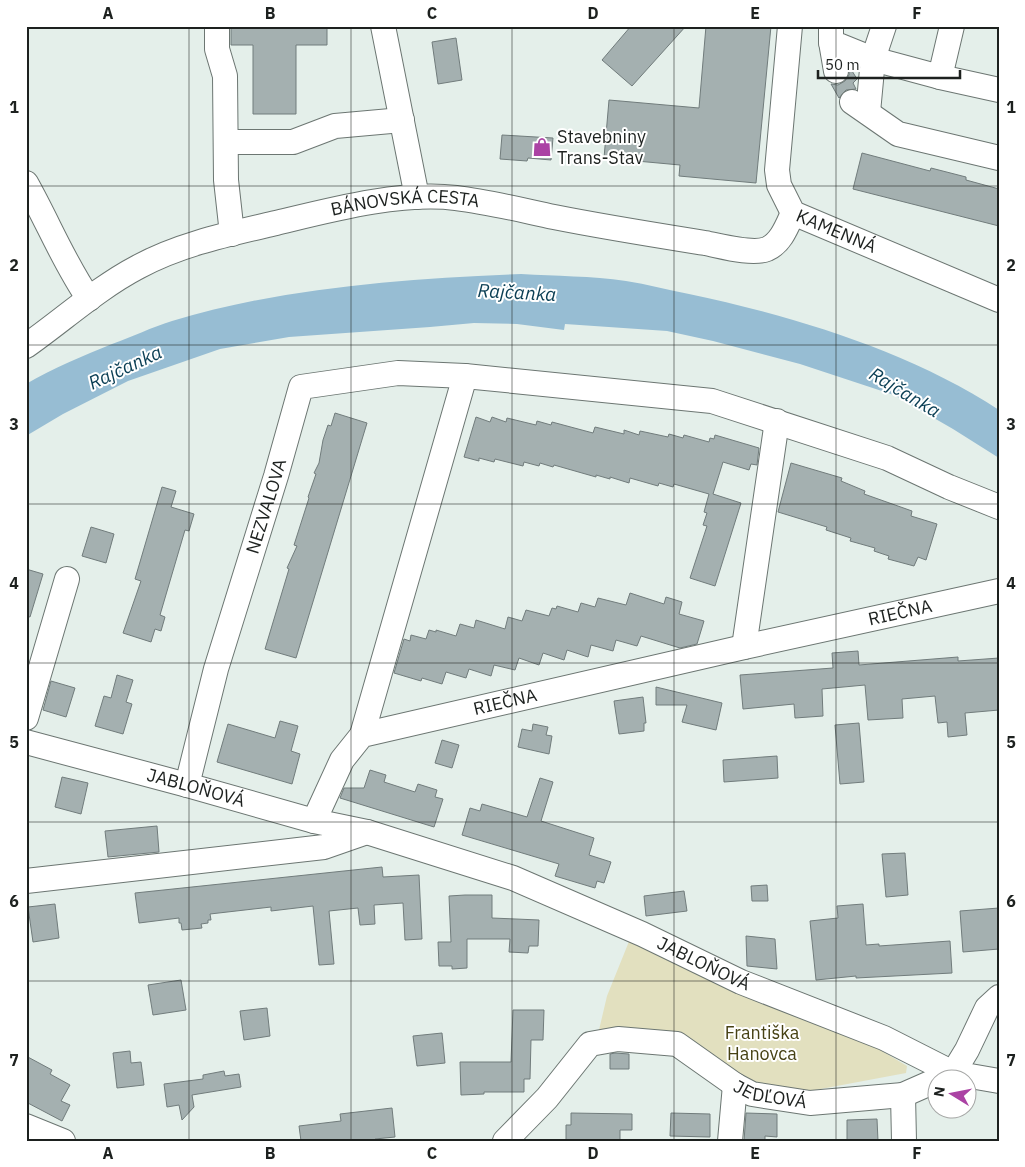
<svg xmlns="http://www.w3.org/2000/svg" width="1025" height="1167" font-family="'IBM Plex Sans',sans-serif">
<rect width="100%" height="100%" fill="#e4efea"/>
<path fill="#e2e0bf" d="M630 939 872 1045 907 1066 906 1073 810 1091 753 1086 681 1040 599 1030 607 996Z"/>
<path fill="#97bdd3" d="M521 274C556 276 591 276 626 281 647 284 668 290 689 294 793 316 909 351 999 410V458L953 429 894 395 800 364 713 341 667 331 565 324 564 330 517 324 474 323 430 327 289 337 220 349 128 381 63 414 26 436V384C53 368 83 356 112 344 132 337 152 327 172 321 285 287 404 279 521 274Z"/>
<g fill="#a4b0b0" stroke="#717c7c">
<path d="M231 26H327V45H296V114H253V45H231Z"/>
<path d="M631 26H686L632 86 602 60Z"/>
<path d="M706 26H771L756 183 679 176 680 165 604 158 609 100 699 108Z"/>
<path d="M456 38 462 80 438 84 432 42Z"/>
<path d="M849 66 857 79 853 83 856 89 846 90 839 98 831 84 838 85 845 81 849 75Z"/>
<path d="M502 135 553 138 551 160 528 158 527 161 500 159Z"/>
<path d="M862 153 930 171 931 168 966 177V180L999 189V226L853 189Z"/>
<path d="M335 413 367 423 296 658 265 649 289 569 287 568 297 546 294 545 309 498 308 497 316 474 314 473 319 463 323 440 328 425 331 426Z"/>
<path d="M476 417 490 422 492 417 506 422 507 418 536 425 537 421 551 425 552 422 593 433 595 427 624 434V430L639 435 640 431 668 437 669 434 683 438 684 435 709 442 710 438 714 439 715 435 759 448 757 465 751 464 749 470 723 462 713 494 741 503 715 586 690 578 707 526 703 525 707 513 704 512 709 494 674 484 673 487 659 483 658 486 630 478 629 483 610 477V479L596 475V477L554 465 553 467 540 463 539 466 524 462 523 466 495 459 494 462 479 458V461L464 457Z"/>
<path d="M791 463 842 478 841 481 865 491 864 494 912 511 911 516 937 524 926 560 918 557 914 566 888 559 889 556 874 551 875 548 850 541 851 538 826 530 827 527 778 512Z"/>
<path d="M162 487 176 491 171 507 194 514 189 531 185 530 160 615 165 617 161 631 155 629 151 642 123 633 141 581 135 579Z"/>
<path d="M91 527 114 534 106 563 82 556Z"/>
<path d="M26 569 43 574 30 617 26 616Z"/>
<path d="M630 593 664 604 666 597 682 602 679 614 704 621 697 644 680 648 641 636 637 646 616 640 613 651 591 645 588 657 567 650 564 660 543 653 539 665 519 658 515 670 494 665 491 676 469 669 466 678 446 672 442 684 422 678 421 681 394 673 404 639 410 641 411 635 426 639 429 630 436 632V630L456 636 460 624 474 628 476 620 505 629 508 617 522 621 526 610 549 616 552 608 556 609 557 606 578 612 581 603 595 607 598 598 626 605Z"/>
<path d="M858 651 859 665 958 657V661L999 658V710L965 713 967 735 948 737 947 722 938 723 935 696 902 699 903 718 868 720 865 685 822 689 823 716 795 718 794 704 743 709 740 675 833 668 832 653Z"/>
<path d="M117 675 133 680 126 702 132 704 123 734 95 726 104 696 111 698Z"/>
<path d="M51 681 75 688 66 717 43 710Z"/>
<path d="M656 687 722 703 716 730 682 722 687 705H656Z"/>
<path d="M643 697 646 723H644V731L619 734 614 701Z"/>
<path d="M280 721 298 726 291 751 300 754 292 784 217 762 228 724 275 738Z"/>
<path d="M859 723 864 782 840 784 835 725Z"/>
<path d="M533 724 548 727 546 735 552 736 549 754 518 747 522 729 532 731Z"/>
<path d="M442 740 459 745 452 768 435 763Z"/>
<path d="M777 756 778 778 724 782 723 760Z"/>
<path d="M370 770 386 775 384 782 415 792 418 784 437 790 435 797 443 799 434 827 340 798 344 788H364Z"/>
<path d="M62 777 88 783 81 814 55 807Z"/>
<path d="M540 778 553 782 541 821 594 838 589 855 611 862 604 883 597 881 595 888 555 876 559 864 462 835 470 808 480 811 482 804 527 817Z"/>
<path d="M157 826 159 852 108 857 105 831Z"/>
<path d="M905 853 908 895 886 897 882 854Z"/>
<path d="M382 867 383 877 419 875 422 939 405 940 403 903 374 905 375 924 360 925 358 908 329 911 334 964 319 965 313 906 271 911V907L210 914 211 920H208V923L201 924 202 928 182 930 181 923H179V918L139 923 135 893Z"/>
<path d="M767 885 768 901H752L751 886Z"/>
<path d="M684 891 687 911 646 916 644 896Z"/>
<path d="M465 895H492V918L539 920 538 946H529L528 953 509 952 510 939H467V968L452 969V966H439L438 942H451L449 896Z"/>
<path d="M55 904 59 938 33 942 28 907Z"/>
<path d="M863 904 866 945 879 944V946L950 941 952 973 856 978V976L816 980 810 921 838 918 837 906Z"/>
<path d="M999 908V949L963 952 960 911Z"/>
<path d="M746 936 775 939 777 969 747 966Z"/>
<path d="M181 980 186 1010 153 1015 148 985Z"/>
<path d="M267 1008 270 1036 244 1040 240 1011Z"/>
<path d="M513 1010H544L543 1040H531L530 1079H524V1092H484V1094L461 1095 460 1062H511Z"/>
<path d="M442 1033 445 1063 417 1066 413 1036Z"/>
<path d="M130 1051 131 1063 141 1062 144 1085 117 1088 113 1053Z"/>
<path d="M615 1053 629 1054V1069H610V1054Z"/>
<path d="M26 1056 52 1070 50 1074 70 1085 61 1101 70 1105 62 1121 26 1102Z"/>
<path d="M224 1071 225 1076 239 1074 241 1087 192 1095 194 1107 182 1120 179 1105 167 1107 164 1084 203 1079V1075Z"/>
<path d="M392 1108 395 1137 375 1139V1141H301L299 1126 341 1121 340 1114Z"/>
<path d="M571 1113 632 1114V1130H620V1141H566V1125H571Z"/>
<path d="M671 1113 710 1114V1137L670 1136Z"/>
<path d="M746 1113 777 1114V1137L765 1136V1141H744Z"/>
<path d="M877 1119 878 1141H847V1120Z"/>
</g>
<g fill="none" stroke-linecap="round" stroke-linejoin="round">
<g stroke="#6c7672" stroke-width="26">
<g id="minor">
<path d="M217 26V49L225 76 226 180 232 234"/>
<path d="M383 26 417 197"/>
<path id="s1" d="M790 26 777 170 779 185 793 213 999 300"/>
<path d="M831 26V42L873 59 940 77 952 26"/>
<path d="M831 42 836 71"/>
<path d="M940 77 999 90"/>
<path d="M852 102 898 134 999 158"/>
<path d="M868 112 873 59 884 26"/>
<path d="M226 142H293L335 126 402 120"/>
<path d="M26 183C48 222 64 263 89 299"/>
<path id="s2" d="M26 346C63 320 98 288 138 267 180 244 229 234 276 223 330 210 401 191 456 198 489 202 521 210 554 217 604 227 655 235 705 243 721 246 752 255 767 249 781 243 787 226 793 213"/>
<path d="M744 647 777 421"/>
<path d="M26 718 67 579"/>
<path d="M362 735 465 376"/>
<path id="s3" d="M26 742 187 785 314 821 367 832 513 878 642 934 741 982 884 1038 953 1073 967 1050 987 1008 999 997"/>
<path id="s4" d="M187 785 216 669 276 476 301 387 398 373 465 376 712 401 887 458 949 487 999 507"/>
<path id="s5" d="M314 821 342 760 362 735 744 647 999 591"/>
<path d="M26 881 324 847 367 832"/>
<path d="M903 1095 904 1141"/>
<path d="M26 1126 63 1141"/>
<path id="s6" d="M505 1141 547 1098 590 1044 618 1039 677 1044 735 1085 752 1094 810 1103 903 1095 953 1073 999 1081"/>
<path d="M730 1141 735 1085"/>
</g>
</g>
<use href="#minor" stroke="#fff" stroke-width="24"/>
</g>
<path fill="none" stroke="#1d211f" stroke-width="1" stroke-opacity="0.55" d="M189 26V1141M351 26V1141M512 26V1141M674 26V1141M836 26V1141M26 186H999M26 345H999M26 504H999M26 663H999M26 822H999M26 981H999"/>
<defs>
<g id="shop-bare" transform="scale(1.5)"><path d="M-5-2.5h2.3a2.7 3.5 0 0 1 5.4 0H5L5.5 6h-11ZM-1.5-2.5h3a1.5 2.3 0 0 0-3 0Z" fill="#ab42a4" stroke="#fff" stroke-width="2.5" paint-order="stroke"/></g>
</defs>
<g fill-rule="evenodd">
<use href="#shop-bare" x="542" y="147"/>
</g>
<g text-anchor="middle" stroke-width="4" stroke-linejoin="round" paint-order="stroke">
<g font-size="18" fill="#1d211f" stroke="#fff" text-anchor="start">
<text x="557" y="143">Stavebniny<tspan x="557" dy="21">Trans-Stav</tspan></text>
</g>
<g font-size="18" fill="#1d211f" stroke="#fff">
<text dy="6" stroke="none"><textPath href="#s2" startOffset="414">BÁNOVSKÁ CESTA</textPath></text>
<text dy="6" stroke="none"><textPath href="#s1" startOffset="238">KAMENNÁ</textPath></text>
<text dy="6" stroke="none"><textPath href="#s4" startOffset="290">NEZVALOVA</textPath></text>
<text dy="6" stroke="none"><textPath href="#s5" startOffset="651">RIEČNA</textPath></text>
<text dy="6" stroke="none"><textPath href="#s5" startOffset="246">RIEČNA</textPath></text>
<text dy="6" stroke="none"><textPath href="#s3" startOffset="176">JABLOŇOVÁ</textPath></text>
<text dy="6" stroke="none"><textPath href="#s3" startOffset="715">JABLOŇOVÁ</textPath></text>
<text dy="6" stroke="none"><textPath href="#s6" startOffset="325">JEDĽOVÁ</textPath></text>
</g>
<g font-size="18" fill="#464113" stroke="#fff">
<text x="762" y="1039">Františka<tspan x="762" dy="21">Hanovca</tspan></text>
</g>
<g font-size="19" font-style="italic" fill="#0a3e54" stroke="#fff">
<text transform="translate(517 292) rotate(3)" y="7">Rajčanka</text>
<text transform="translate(125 367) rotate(-25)" y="7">Rajčanka</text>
<text transform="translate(905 392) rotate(31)" y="7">Rajčanka</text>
</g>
</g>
<rect width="1025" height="1167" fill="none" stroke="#ffffff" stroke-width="55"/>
<g transform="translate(952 1094) rotate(280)"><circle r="24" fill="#ffffff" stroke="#a5a6a5"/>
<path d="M0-4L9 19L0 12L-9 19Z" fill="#ab42a4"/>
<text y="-8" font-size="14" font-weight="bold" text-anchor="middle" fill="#1d211f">N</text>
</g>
<path d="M818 70v8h142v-8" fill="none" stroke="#1d211f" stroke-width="2.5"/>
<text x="825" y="70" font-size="15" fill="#1d211f" stroke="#ffffff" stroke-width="4" paint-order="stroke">50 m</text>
<rect x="28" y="28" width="970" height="1112" fill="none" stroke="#1d211f" stroke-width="2"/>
<g font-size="16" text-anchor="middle" font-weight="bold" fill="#1d211f">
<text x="108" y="19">A</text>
<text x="270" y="19">B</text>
<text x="432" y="19">C</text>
<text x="593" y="19">D</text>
<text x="755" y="19">E</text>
<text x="917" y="19">F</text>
<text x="14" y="113">1</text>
<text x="1011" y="113">1</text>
<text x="14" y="271">2</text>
<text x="1011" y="271">2</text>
<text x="14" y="430">3</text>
<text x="1011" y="430">3</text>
<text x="14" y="589">4</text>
<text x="1011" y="589">4</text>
<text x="14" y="748">5</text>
<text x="1011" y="748">5</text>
<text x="14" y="907">6</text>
<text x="1011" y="907">6</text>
<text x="14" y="1066">7</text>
<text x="1011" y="1066">7</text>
<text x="108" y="1159">A</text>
<text x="270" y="1159">B</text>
<text x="432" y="1159">C</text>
<text x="593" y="1159">D</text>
<text x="755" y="1159">E</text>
<text x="917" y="1159">F</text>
</g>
</svg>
